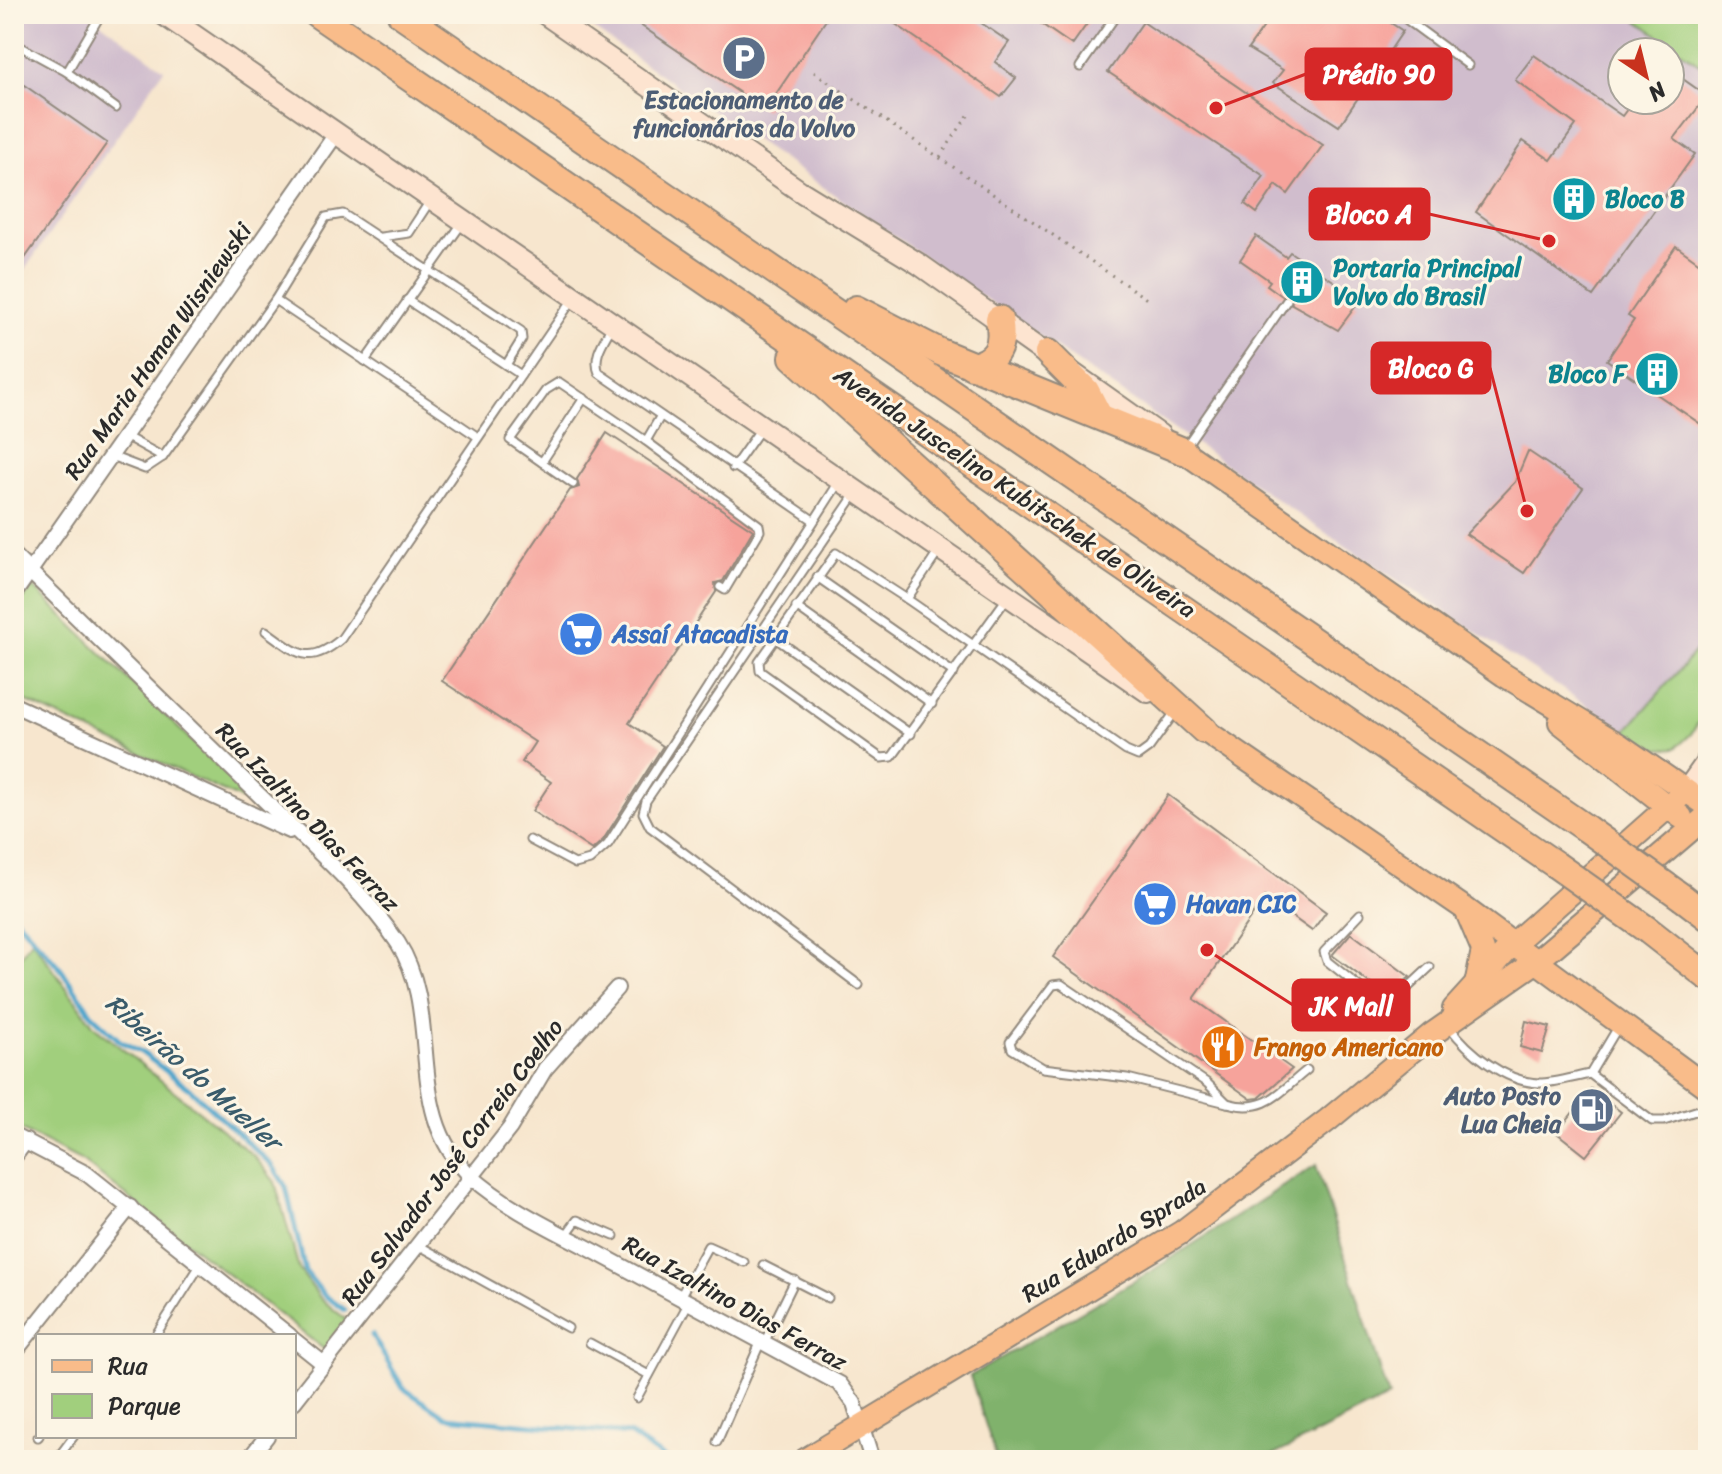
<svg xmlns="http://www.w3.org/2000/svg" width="1722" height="1474" font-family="Sriracha,sans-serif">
<rect width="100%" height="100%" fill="#fcf5e5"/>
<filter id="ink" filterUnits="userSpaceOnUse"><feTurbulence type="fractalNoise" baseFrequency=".0125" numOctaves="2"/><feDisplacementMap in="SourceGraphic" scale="16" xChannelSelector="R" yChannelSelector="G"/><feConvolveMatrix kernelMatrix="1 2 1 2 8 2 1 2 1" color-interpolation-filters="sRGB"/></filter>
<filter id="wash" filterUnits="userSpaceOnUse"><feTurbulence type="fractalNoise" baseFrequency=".006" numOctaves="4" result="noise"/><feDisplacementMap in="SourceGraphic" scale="32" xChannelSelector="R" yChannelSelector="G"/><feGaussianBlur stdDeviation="1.8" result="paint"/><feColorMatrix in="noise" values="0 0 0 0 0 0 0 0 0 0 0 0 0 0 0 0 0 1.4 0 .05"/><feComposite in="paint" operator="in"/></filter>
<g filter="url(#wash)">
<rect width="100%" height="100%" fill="#f7e6ce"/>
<g fill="#d0bdcd" fill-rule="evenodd">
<path d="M14 14H89L164 69 14 285Z"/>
<path d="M572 14H1628L1708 70V637L1626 731 1317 527ZM1622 52H1670V100H1622Z"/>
</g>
<g fill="#a1cf7d" stroke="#667d54" stroke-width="2">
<path d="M1628 14H1708V70Z"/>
<path d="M33 587 262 809 14 696V611Z"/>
<path d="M1708 637V707L1691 734 1676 748 1658 749 1626 731Z"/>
<path d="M32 940 94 1026 254 1156 275 1182 299 1269 321 1299 348 1321 325 1350 82 1161 14 1126V965Z"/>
</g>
<path fill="#80b26c" stroke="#566e4c" stroke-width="2" d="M1316 1165 1389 1397 1264 1460H997L970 1376 1153 1270Z"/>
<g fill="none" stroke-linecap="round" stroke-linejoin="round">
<g stroke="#50a6cc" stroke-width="5">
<path d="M14 916 60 968 93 1016 120 1041 141 1052 190 1089 273 1166 286 1187 305 1271 324 1295 345 1310"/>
<path d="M372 1335 403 1388 446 1417 629 1434 667 1460"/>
</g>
</g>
<g id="blocks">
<g fill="#f6a39b">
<path d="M624 14H830L765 110Z"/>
<path d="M881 14H968L1009 42 995 62 1016 78 1001 97Z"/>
<path d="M1027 14H1094L1072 45Z"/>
<path d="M1273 14H1377L1403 31 1339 126 1273 83 1283 70 1248 49Z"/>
<path d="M1143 22 1323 145 1288 194 1276 185 1257 213 1245 204 1264 176 1108 72Z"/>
<path d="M1534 55 1622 116 1634 100H1670V70L1707 96 1674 139 1695 154 1593 296 1476 212 1523 141 1551 160 1576 125 1515 80Z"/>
<path d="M14 78 107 143 23 261H14Z"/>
<path d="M1256 236 1286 257 1290 252 1338 284 1336 288 1358 303 1338 330 1292 304 1290 294 1282 296 1267 285 1270 281 1240 260Z"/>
<path d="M1676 246 1708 269V429L1607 360 1634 320 1628 316Z"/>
<path d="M607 433 753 530 723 581 715 583 716 592 629 723 663 746 603 840 592 850 532 811 551 782 522 762 535 742 442 681 570 490 579 487 577 479Z"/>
<path d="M1528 451 1583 488 1524 573 1466 534 1515 482Z"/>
<path d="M1168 795 1326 912 1312 931 1265 897 1194 999 1292 1069 1259 1098 1251 1099 1053 957Z"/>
<path d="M1351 933 1410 977 1387 996 1332 955Z"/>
<path d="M1526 1021 1550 1027 1542 1053 1520 1047Z"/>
<path d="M1591 1089 1621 1112 1586 1156 1557 1133Z"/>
</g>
</g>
</g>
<g filter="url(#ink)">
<use href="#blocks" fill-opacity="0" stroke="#91887c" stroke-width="2"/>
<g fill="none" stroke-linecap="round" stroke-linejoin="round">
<g stroke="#91887c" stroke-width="11">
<g id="lane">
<path d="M1399 14 1468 65"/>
<path d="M14 43 67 72 116 108"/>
<path d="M1080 67 1117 14"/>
<path d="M67 72 101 14"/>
<path d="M381 237 409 233 430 201"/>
<path d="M275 300 478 437"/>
<path d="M407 300 521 375"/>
<path d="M612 326C604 341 592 356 599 373L813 520"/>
<path d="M365 361 463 222"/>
<path d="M125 436 163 457"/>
<path d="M646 441 660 417"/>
<path d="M1186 446 1287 300"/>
<path d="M111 456 145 469 163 457 275 300 326 217 343 214 521 331 522 339 506 365"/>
<path d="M542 462 584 398"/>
<path d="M733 468 762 427"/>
<path d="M573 484 510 440 546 390 559 382 646 441 759 525 760 531 725 590 720 587"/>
<path d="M856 493 646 801 643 813 650 827 666 839 859 985"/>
<path d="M939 551 907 599 1126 751 1138 756 1149 748 1175 712"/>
<path d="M817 577 954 673"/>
<path d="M907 599 836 553 759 662 760 671 881 758 892 757 1007 598"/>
<path d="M796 607 932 704"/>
<path d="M266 631C297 653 308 667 341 639L573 299"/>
<path d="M775 638 911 734"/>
<path d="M530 840 575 864 590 860 608 844 839 482"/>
<path d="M1360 914 1324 952 1327 961 1386 1008 1430 967"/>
<path d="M1061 984 1207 1083 1227 1103 1127 1078 1043 1068 1012 1049 1010 1042 1053 985Z"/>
<path d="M1449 1026C1468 1052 1505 1082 1539 1083 1555 1083 1574 1077 1590 1074L1618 1027"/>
<path d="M1590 1074 1652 1121H1664L1708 1107"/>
<path d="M1227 1103C1266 1114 1278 1093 1307 1070"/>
<path d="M566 1235 577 1220 614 1236"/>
<path d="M418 1245 568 1328"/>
<path d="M763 1265 828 1298"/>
<path d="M680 1297 708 1246 744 1262"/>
<path d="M155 1336 201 1264"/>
<path d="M590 1343 649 1375"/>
<path d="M764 1343 795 1280"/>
<path d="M637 1398 689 1302"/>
<path d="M38 1437 39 1436"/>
<path d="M717 1442 761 1341"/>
<path d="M56 1460 74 1436"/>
</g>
</g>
<g stroke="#91887c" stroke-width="18">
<g id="street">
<path d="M14 556C94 634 175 713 255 791 304 839 360 886 398 943 444 1015 402 1115 472 1177 509 1210 559 1232 603 1256 682 1298 761 1341 840 1384L854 1403 872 1460"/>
<path d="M14 594 336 134"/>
<path d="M14 705 289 831"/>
<path d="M14 1136 87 1174 290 1336"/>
<path d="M14 1157 26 1141"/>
<path d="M294 1340 324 1364"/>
<path d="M14 1353 130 1207"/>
<path d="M294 1402 510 1128 545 1069 617 988"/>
<path d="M248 1460 267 1436"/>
</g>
</g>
<g stroke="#91887c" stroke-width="24">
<g id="secondary">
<path d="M163 14 1148 692"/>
<path d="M545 14 800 191 919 264 1160 435"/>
<path d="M1686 791 1708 760"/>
</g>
</g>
<g stroke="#91887c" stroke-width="26">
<g id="primary">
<path d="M1183 451 1504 675 1621 746 1708 806"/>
<path d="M1560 722 1681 817"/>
<path d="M1204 730 1464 908 1708 1088"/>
<path d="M1467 912 1483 950 1476 985"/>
<path d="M1454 1009 1513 944 1686 791"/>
<path d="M805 1460 1182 1232 1328 1120 1431 1035 1537 961 1708 815"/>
</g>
</g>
<g stroke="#91887c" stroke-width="30">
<g id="highway">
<path d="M317 14 1556 865"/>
<path d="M401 14 1587 829"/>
<path d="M856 309 940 352 1183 451"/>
<path d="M1048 353 1086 391 1099 416"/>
<path d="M793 357 1204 730"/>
<path d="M972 366C998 361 1004 345 999 319"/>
<path d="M1683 898 1708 917"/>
<path d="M1649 931 1708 977"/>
</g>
</g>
<g stroke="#91887c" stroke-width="3" stroke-dasharray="2 6" stroke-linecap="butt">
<path d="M814 72 1151 302"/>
<path d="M940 157 969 114"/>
</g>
<use href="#lane" stroke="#fff" stroke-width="7"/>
<use href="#street" stroke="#fff" stroke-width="14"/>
<use href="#secondary" stroke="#fde4d0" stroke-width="20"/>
<use href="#primary" stroke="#f9bc8a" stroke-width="22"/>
<use href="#highway" stroke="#f9bc8a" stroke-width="26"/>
<g stroke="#91887c" stroke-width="30" stroke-linecap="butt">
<g id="highway-bridge">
<path d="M1587 829 1683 898"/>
<path d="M1556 865 1649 931"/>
</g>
</g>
<use href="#highway-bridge" stroke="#f9bc8a" stroke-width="26"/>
</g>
</g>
<defs>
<g id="parking-disc" transform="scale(2.3)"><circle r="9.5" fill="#5c6f8a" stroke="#fcf5e5"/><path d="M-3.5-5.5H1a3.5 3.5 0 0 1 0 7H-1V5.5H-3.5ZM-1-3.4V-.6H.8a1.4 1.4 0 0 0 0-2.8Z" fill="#fff"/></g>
<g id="building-disc" transform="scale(2.3)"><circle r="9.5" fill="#0f9aa8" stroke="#fcf5e5"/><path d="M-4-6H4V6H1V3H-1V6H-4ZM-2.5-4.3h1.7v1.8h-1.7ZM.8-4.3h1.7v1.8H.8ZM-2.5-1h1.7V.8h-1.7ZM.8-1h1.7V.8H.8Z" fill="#fff"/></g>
<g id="supermarket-disc" transform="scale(2.3)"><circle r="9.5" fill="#3f7fe0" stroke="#fcf5e5"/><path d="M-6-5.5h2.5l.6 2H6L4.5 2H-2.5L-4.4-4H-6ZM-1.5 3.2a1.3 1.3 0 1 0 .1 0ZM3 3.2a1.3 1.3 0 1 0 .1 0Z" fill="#fff"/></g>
<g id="restaurant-disc" transform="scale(2.3)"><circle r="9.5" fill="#e8710a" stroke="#fcf5e5"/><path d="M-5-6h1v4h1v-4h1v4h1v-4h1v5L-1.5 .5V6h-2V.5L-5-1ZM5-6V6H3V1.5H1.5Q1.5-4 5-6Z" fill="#fff"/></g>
<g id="fuel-disc" transform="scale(2.3)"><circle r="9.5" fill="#5c6f8a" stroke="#fcf5e5"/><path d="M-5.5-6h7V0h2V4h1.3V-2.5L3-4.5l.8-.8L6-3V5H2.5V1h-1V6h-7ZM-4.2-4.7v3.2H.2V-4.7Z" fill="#fff"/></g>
</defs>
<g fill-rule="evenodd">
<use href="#parking-disc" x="744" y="58"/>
<use href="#building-disc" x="1574" y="199"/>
<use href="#building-disc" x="1302" y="282"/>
<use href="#building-disc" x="1657" y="374"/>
<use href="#supermarket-disc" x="581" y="634"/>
<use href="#supermarket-disc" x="1155" y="904"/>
<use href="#restaurant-disc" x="1223" y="1047"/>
<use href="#fuel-disc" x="1592" y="1110"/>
</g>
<g text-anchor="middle" stroke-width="6" stroke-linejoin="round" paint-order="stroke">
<g font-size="24" font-weight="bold" fill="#4e5e75" stroke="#fcf5e5">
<text x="744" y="108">Estacionamento de<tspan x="744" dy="28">funcionários da Volvo</tspan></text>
<text x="1561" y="1104" text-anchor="end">Auto Posto<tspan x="1561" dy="28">Lua Cheia</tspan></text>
</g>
<g font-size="24" font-weight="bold" fill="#0d838f" stroke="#fcf5e5" text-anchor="start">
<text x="1605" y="207">Bloco B</text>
<text x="1333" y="276">Portaria Principal<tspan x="1333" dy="28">Volvo do Brasil</tspan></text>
<text x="1626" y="382" text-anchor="end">Bloco F</text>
</g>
<g font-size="24" fill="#2b2b2b" stroke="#fcf5e5">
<text transform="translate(158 351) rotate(-55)" y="8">Rua Maria Homan Wisniewski</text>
<text transform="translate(1015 492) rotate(34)" y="8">Avenida Juscelino Kubitschek de Oliveira</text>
<text transform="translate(308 817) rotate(46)" y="8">Rua Izaltino Dias Ferraz</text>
<text transform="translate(452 1162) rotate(-53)" y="8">Rua Salvador José Correia Coelho</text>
<text transform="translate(1114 1240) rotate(-32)" y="8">Rua Eduardo Sprada</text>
<text transform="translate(735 1303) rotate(29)" y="8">Rua Izaltino Dias Ferraz</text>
</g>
<g font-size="24" font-weight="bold" fill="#366cbe" stroke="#fcf5e5" text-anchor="start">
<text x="612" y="642">Assaí Atacadista</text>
<text x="1186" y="912">Havan CIC</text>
</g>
<g font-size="24" font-weight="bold" fill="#c56008" stroke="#fcf5e5" text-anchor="start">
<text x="1254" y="1055">Frango Americano</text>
</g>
<g font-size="26" font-style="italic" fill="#3a5c6b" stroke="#fcf5e5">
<text transform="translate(194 1072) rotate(41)" y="9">Ribeirão do Mueller</text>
</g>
</g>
<path fill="none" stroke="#d62828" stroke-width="3" d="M1216 108L1306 74M1549 241L1429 214M1527 511L1490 368M1207 950L1293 1005"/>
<g fill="#d62828" stroke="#fcf5e5" stroke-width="3">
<circle cx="1216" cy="108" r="8"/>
<circle cx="1549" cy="241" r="8"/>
<circle cx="1527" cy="511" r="8"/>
<circle cx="1207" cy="950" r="8"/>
</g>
<g fill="#d62828" stroke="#d62828" stroke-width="3">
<rect x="1306" y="49" width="145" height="50" rx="8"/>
<rect x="1310" y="189" width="119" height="50" rx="8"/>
<rect x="1372" y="343" width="118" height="50" rx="8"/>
<rect x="1293" y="980" width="116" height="50" rx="8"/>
</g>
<g font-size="26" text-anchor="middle" font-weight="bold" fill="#fff">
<text x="1379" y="83">Prédio 90</text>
<text x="1369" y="223">Bloco A</text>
<text x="1431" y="377">Bloco G</text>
<text x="1351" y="1015">JK Mall</text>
</g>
<rect width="1722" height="1474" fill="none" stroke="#fcf5e5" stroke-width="48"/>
<rect x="36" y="1334" width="260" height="104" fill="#fcf5e5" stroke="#a8a49b" stroke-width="2"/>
<rect x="52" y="1360" width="40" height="12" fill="#f9bc8a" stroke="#a8a49b" stroke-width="2"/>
<text x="108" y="1374" font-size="24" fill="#2b2b2b">Rua</text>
<rect x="52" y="1394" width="40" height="24" fill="#a1cf7d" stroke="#a8a49b" stroke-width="2"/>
<text x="108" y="1414" font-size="24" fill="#2b2b2b">Parque</text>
<g transform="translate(1646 76) rotate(145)"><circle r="38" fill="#fcf5e5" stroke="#a8a49b" stroke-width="2"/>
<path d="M0-6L14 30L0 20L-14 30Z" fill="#c8321e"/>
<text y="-12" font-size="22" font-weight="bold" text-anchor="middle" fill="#2b2b2b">N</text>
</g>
</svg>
